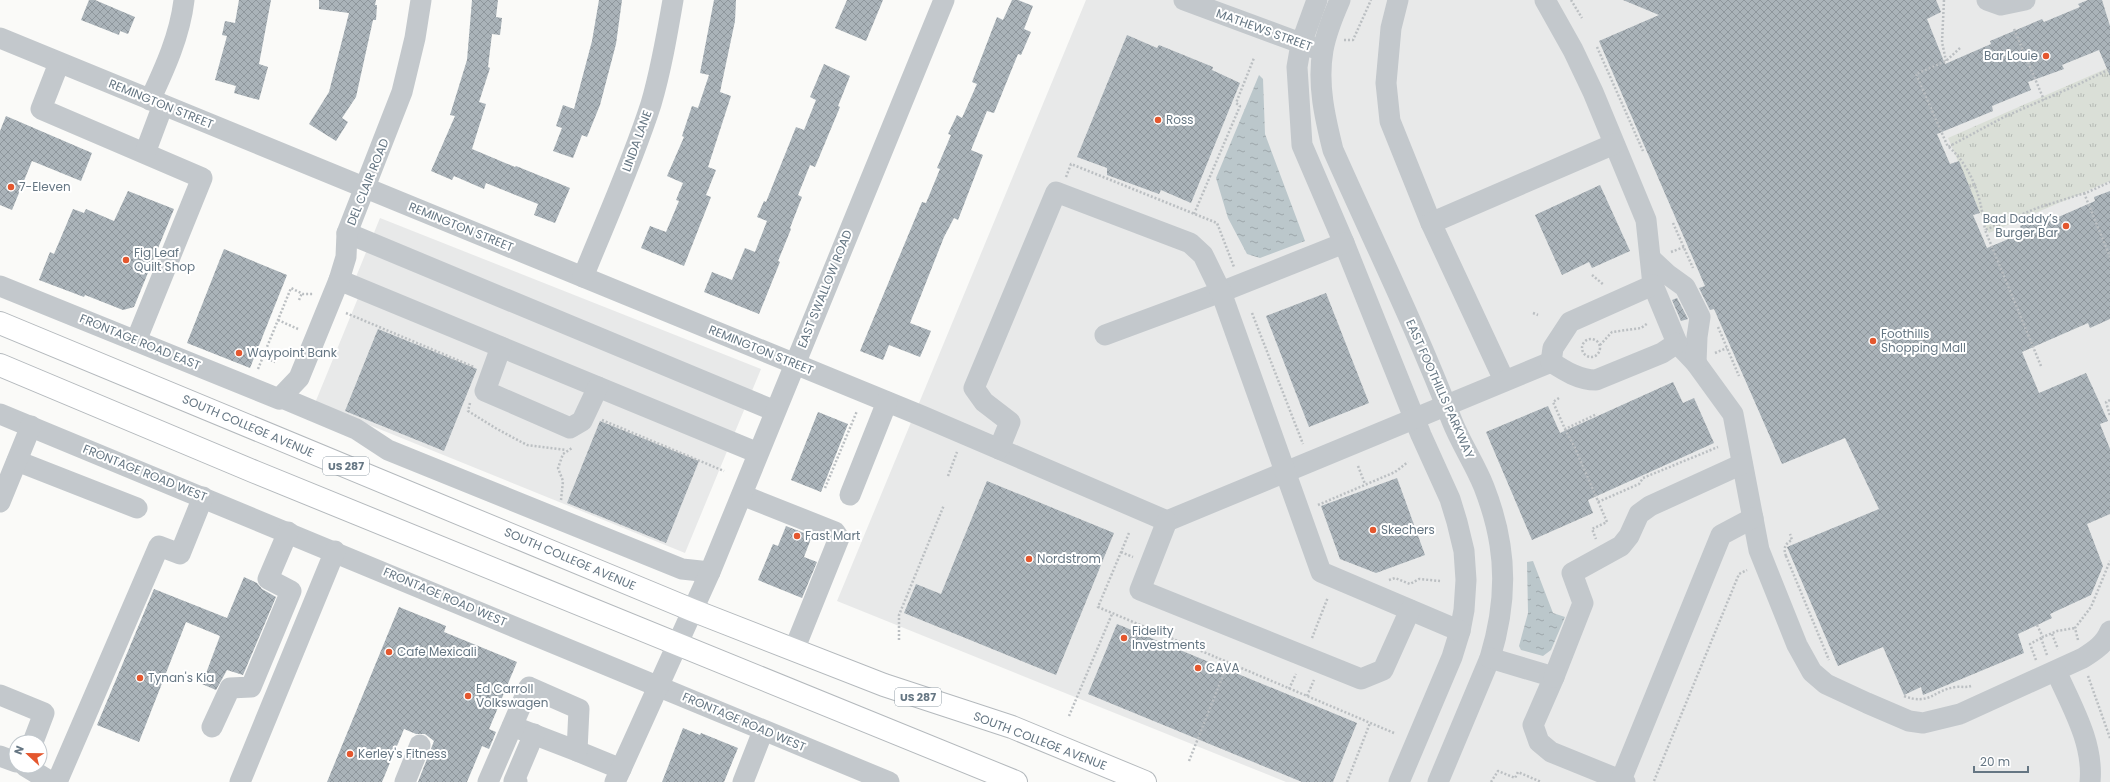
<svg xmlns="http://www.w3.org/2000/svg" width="2110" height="782" font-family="Poppins,sans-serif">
<defs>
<pattern id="park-tufts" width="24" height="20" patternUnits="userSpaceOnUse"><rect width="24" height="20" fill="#dadfd7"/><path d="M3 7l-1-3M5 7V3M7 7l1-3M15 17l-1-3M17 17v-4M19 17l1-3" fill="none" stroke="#b4b9b4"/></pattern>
<pattern id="water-ripples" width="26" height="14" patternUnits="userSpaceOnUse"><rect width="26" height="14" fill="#bbc7cb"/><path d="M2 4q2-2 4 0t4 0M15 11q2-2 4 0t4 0" fill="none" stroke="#9ca6aa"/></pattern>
<pattern id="building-cross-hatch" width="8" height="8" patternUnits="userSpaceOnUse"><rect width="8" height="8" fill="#aab3b9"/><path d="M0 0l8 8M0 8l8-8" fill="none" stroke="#8e969c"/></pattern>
</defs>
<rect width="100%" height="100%" fill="#fafaf8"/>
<g fill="#e8e9e9">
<path d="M1086 0H2110V782H1286L837 601Z"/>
<path d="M380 218 761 369 685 553 315 403 358 298 349 294Z"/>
</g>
<path fill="url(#park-tufts)" d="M2110 67V181L1989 233 1948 138Z"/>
<g fill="url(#water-ripples)">
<path d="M1259 75 1263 79 1265 134 1305 241 1260 258 1247 254 1228 218 1216 178Z"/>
<path d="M1533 561 1553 613 1565 617 1551 650 1543 656 1521 650 1519 646 1528 613 1527 562Z"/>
</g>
<g fill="url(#building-cross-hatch)">
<path d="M89 0H95L135 17 128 34 120 31 119 35 81 20Z"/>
<path d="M239 0H271L259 64 268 67 259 100 234 93 236 86 215 80 227 36 222 35 225 21 235 23Z"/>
<path d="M319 0H376L375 5H377L376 20H373L356 97 342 118 348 122 336 141 309 124 329 92 349 13 319 9Z"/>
<path d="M472 0H498L496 17 502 18 500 35 492 34 488 67 490 68 479 102 486 104 472 149 515 167 516 166 570 188 555 223 534 215 538 204 486 183 484 189 454 176 452 180 431 171 455 116 450 115 467 60Z"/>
<path d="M599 0H622L616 44 600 105 587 137 582 135 573 158 553 151 562 128 556 126 563 105 574 109 592 41Z"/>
<path d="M714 0H736L735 21 720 92 731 96 708 167 716 170 706 195 711 197 684 266 641 248 650 226 666 232 679 201 676 200 683 183 667 176 684 137 682 136 692 106 698 108 709 75 700 73Z"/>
<path d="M847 0H883L866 41 835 28Z"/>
<path d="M1012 0H1018L1033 6 1024 29 1031 32 1021 55 1018 54 994 113 987 111 971 150 983 155 958 220 954 218 944 237 910 323 931 331 920 357 889 345 883 360 860 351 922 202 926 203 940 169 937 168 951 135 948 134 957 115 962 118 977 84 972 82 997 17 1003 20Z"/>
<path d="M1623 0H1936L1941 12 1927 19 1945 64 1991 44 1990 41 2042 19 2044 22 2080 7 2078 4 2088 0H2102L2110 26V76L2099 50 2062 65 2064 69 2028 82 2031 90 1992 106 1993 111 1937 134 1950 164 1959 161 1980 213 1973 215 1987 248 2023 233 2020 226 2040 217 2047 222 2095 201 2094 197 2110 191V319L2090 328 2088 323 2022 352 2039 393 2086 373 2108 421 2100 424 2110 449V514L2087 524 2103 566 2091 595 2050 614 2052 618 2018 634 2024 653 1923 695 1921 687 1904 695 1883 647 1838 666 1787 547 1879 509 1845 438 1782 464 1714 309 1710 310 1699 288 1705 286 1599 41 1659 15Z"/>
<path d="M1127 35 1157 48 1159 45 1213 67 1212 70 1240 83 1191 203 1161 190 1159 194 1107 175V168L1077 157Z"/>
<path d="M824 64 850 76 838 106 840 107 815 167 810 165 798 195 802 197 790 228 791 229 778 261 780 262 759 314 704 292 712 272 732 280 745 248 755 252 767 221 757 217 764 201 766 202 796 127 804 130 816 100 810 97Z"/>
<path d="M6 116 92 153 81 181 32 161 12 210 0 205V131Z"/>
<path d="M1600 185 1630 251 1592 268 1589 262 1562 275 1535 215Z"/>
<path d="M128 191 174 209 134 307 123 310 85 295 84 297 39 280 50 252 54 254 73 209 84 213 86 209 114 221Z"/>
<path d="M224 249 287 275 250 368 187 343Z"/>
<path d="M1326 293 1369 403 1309 427 1266 316Z"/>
<path d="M1677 298 1688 319 1681 321 1672 300Z"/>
<path d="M378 329 477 369 444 451 345 411Z"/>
<path d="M1673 382 1683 403 1694 398 1714 443 1588 500 1593 513 1532 540 1486 432 1548 406 1560 433Z"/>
<path d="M818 412 848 424 821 492 791 480Z"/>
<path d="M600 421 699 461 666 543 567 503Z"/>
<path d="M1397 478 1425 555 1376 573 1340 559 1321 506Z"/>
<path d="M987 481 1114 533 1056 675 904 613 916 584 941 594Z"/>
<path d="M786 526 812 536 804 557 817 562 802 598 758 580 773 544 778 546Z"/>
<path d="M244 577 257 583 262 589 276 597 243 675 227 670 216 690 202 684 220 636 186 622 139 742 97 725 154 589 227 618Z"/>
<path d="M399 607 446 626 444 632 517 662 489 729 496 732 489 749 482 746 467 782H418L434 741 425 734H416L404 729 382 782H327Z"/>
<path d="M1117 624 1357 723 1333 782H1302L1088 694Z"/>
<path d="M683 728 700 735 701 733 738 748 724 782H662Z"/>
</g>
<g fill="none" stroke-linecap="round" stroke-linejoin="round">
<g stroke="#b4b9bd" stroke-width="24">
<g id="highway">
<path d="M0 323 692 610 884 685 1012 727 1145 782"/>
<path d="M0 365 255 472 1016 782"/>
</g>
</g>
<g stroke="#bbbfc2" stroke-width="2.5" stroke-dasharray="2 2" stroke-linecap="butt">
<path d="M1571 0 1582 18"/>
<path d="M1944 0 1942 42 1946 61"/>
<path d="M2014 29 2044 100"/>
<path d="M1344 40H1353L1371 0"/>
<path d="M1597 47 1643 151"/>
<path d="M1960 48 1946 61 1916 74 1948 147 2004 117 2077 85 2110 69"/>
<path d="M1949 147C1973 169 1981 198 1985 230"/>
<path d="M1066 177 1071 164 1217 223 1234 267"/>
<path d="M1969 187 1975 184"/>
<path d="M2084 193 2110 257"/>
<path d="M1194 214 1240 106 1236 103 1254 58"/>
<path d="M1673 223 1693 268"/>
<path d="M1671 252 1684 247"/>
<path d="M1592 275 1604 285"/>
<path d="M299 300 302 293"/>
<path d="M346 313 474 367"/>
<path d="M1252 313 1303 444"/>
<path d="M1533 313 1538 315"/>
<path d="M278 320 298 329"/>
<path d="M1718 327 1739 376"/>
<circle cx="1591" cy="348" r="9"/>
<path d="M1600 345 1612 332 1641 328 1648 323"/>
<path d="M1715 353 1727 348"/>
<path d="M263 357 275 362"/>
<path d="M2041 366 1985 230 2037 208 2088 192 2110 182"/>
<path d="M258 369 291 288 303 294H313"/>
<path d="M1559 398 1553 402 1565 429 1597 414"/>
<path d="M2110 400 2106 402 2110 416"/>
<path d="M470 403 468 411 497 429 527 445 566 450"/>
<path d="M602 420 724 471"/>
<path d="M1565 429 1575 448 1607 522 1592 529 1596 539"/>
<path d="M1358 466 1365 484"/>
<path d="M948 476 957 452"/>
<path d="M825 488 857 411"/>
<path d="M561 500 563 481 558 468 563 454 572 448"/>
<path d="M1598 502 1639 484 1643 478 1718 447"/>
<path d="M1318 505 1395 472 1408 462"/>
<path d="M1129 533 1098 607 1394 733"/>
<path d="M1121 552 1133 557"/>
<path d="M1786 556 1829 660"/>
<path d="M1786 556C1783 548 1785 544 1792 540L1790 534"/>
<path d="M1389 580 1395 578 1410 584 1419 579 1440 581"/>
<path d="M2037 625 2043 637 2057 631 2075 628"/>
<path d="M2052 634 2058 649"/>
<path d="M1312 638 1328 597"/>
<path d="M2041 638 2047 655"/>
<path d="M899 640V615L944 505"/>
<path d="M2078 640 2075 628 2091 607 2110 561"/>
<path d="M2036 660 2030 644 2043 637"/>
<path d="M2088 676 2110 738"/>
<path d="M1289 689 1296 674"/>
<path d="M1307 696 1314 680"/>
<path d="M1904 696C1930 706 1933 690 1956 687 1961 686 1965 688 1971 686"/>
<path d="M1069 716 1112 614"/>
<path d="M1189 761 1228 663"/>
<path d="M1654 781 1739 574 1747 570"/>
<path d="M1347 782 1370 723"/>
<path d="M1491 782 1498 771 1515 778 1518 772 1541 782"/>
</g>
<g stroke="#c3c8cc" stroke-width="21">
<path d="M1184 0 1314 48"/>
<path d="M1317 0 1301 44 1297 67 1302 145 1344 243 1421 435 1450 499 1457 522 1464 551 1466 580 1464 610 1460 631 1452 657 1399 782"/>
<path d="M1340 0C1333 16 1326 33 1323 50 1317 84 1325 118 1333 150 1373 240 1417 330 1452 421 1461 444 1475 464 1484 487 1491 505 1497 525 1500 545 1506 582 1501 622 1490 658L1438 782"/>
<path d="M1398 0 1391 28 1386 83 1390 121 1431 223 1504 380"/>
<path d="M1545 0 1573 50 1593 92 1646 220 1653 285 1677 343 1696 363 1733 414 1759 550 1797 645 1812 672 1826 684 1867 703 1909 721 1923 723 1960 714 2083 658C2094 651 2105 644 2110 631"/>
<path d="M1987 0 2001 5 2025 0"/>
<path d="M0 38 922 416 1167 521 1551 362"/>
<path d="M59 63 41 109 202 178 136 341"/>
<path d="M150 100C165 68 180 35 184 0"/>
<path d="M145 153 163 105"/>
<path d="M1431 223 1614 144"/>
<path d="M347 233 775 411"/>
<path d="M1652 260 1667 274 1685 287 1700 317 1697 337 1696 363"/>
<path d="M583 277C606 220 632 163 651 104 661 70 667 35 673 0"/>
<path d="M339 280 758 453"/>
<path d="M0 286 279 399 299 378 339 280 346 257 347 233 402 92 415 38 421 0"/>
<path d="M1105 335 1221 292 1344 243"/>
<path d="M501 347 485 391 570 428 582 421 598 387"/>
<path d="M1551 362C1565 371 1579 380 1596 380L1662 353 1677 343"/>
<path d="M1551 362 1553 348 1570 322 1653 285"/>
<path d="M280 397 356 429 388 450 682 569 710 572"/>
<path d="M0 414 889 782"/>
<path d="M999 449 1010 422 984 402 974 388 1056 192 1190 243 1203 255 1221 292 1321 572 1460 631"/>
<path d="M17 461 137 508"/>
<path d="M742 495 835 532 839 538 794 650"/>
<path d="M850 495 887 402"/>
<path d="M0 502 31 426"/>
<path d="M1167 521 1140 590 1361 679 1383 670 1410 610"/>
<path d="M1490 658 1554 677 1533 725 1539 742 1551 752 1625 782"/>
<path d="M2056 671C2071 705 2094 743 2090 782"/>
<path d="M1554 677 1583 603 1572 573 1621 546 1629 536 1639 514 1650 506 1742 464"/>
<path d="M0 695 44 713 33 742"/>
<path d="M212 727 230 688 251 687 291 591 268 579 288 532"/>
<path d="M577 751 621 769"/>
<path d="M0 756 16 762"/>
<path d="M25 766 51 782"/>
<path d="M1621 780 1721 535 1753 518"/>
<path d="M57 782 159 546 180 554 203 497"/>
<path d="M240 782 335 551"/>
<path d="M405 782 420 745"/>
<path d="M488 782 529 687 579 709 577 751 512 726"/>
<path d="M517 782 514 781 534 734"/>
<path d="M615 782 710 572 944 0"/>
<path d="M743 782 763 731"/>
</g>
<use href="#highway" stroke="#fff" stroke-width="22"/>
</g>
<g fill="#e4572e" stroke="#fff" stroke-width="1.5">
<circle cx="2046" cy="56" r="4"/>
<circle cx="1158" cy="120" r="4"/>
<circle cx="11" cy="187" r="4"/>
<circle cx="2066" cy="226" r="4"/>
<circle cx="126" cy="260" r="4"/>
<circle cx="1873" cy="341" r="4"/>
<circle cx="239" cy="353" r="4"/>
<circle cx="1373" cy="530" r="4"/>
<circle cx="797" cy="536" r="4"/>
<circle cx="1029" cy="559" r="4"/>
<circle cx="1124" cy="638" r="4"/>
<circle cx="389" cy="652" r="4"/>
<circle cx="1198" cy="668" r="4"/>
<circle cx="140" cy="678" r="4"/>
<circle cx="468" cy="696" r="4"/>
<circle cx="350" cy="754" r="4"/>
</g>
<g text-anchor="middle" stroke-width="4" stroke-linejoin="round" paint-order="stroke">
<g fill="#fff" stroke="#939fa8" stroke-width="1">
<rect x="323" y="457" width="46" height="18" rx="3"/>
<rect x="895" y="688" width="46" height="18" rx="3"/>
</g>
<g font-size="11" font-weight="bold" fill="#657683">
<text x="346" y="470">US 287</text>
<text x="918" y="701">US 287</text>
</g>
<g font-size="12" fill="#657683" stroke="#fff">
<text transform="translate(1264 30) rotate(20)" y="4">MATHEWS STREET</text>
<text transform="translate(161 104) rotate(22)" y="4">REMINGTON STREET</text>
<text transform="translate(637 141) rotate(-70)" y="4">LINDA LANE</text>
<text transform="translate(368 182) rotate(-68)" y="4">DEL CLAIR ROAD</text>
<text transform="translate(461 227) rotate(22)" y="4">REMINGTON STREET</text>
<text transform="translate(825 289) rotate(-68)" y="4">EAST SWALLOW ROAD</text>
<text transform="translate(140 342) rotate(22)" y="4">FRONTAGE ROAD EAST</text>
<text transform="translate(761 350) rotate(22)" y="4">REMINGTON STREET</text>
<text transform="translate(1440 389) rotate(66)" y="4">EAST FOOTHILLS PARKWAY</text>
<text transform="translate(248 426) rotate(23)" y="4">SOUTH COLLEGE AVENUE</text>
<text transform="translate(145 473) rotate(22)" y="4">FRONTAGE ROAD WEST</text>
<text transform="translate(570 559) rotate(23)" y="4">SOUTH COLLEGE AVENUE</text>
<text transform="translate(445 597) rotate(23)" y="4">FRONTAGE ROAD WEST</text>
<text transform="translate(744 722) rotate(23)" y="4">FRONTAGE ROAD WEST</text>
<text transform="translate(1040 741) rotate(21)" y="4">SOUTH COLLEGE AVENUE</text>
</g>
<g font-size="12" fill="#657683" stroke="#fff" text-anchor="start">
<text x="2038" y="60" text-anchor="end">Bar Louie</text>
<text x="1166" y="124">Ross</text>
<text x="19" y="191">7-Eleven</text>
<text x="2058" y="223" text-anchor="end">Bad Daddy’s<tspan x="2058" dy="14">Burger Bar</tspan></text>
<text x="134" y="257">Fig Leaf<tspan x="134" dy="14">Quilt Shop</tspan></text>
<text x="1881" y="338">Foothills<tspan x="1881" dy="14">Shopping Mall</tspan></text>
<text x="247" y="357">Waypoint Bank</text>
<text x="1381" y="534">Skechers</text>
<text x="805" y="540">Fast Mart</text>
<text x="1037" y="563">Nordstrom</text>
<text x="1132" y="635">Fidelity<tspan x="1132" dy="14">Investments</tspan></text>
<text x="397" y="656">Cafe Mexicali</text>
<text x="1206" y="672">CAVA</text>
<text x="148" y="682">Tynan's Kia</text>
<text x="476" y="693">Ed Carroll<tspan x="476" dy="14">Volkswagen</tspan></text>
<text x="358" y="758">Kerley's Fitness</text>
</g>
</g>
<g transform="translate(28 754) rotate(292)"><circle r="19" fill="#ffffff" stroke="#c1c8cd"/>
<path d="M0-3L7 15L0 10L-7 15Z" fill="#e4572e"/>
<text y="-6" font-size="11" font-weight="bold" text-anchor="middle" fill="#657683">N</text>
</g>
<path d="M1974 766v6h54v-6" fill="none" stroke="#657683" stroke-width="2"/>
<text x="1980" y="766" font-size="12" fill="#657683" stroke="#ffffff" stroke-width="3" paint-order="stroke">20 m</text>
</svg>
